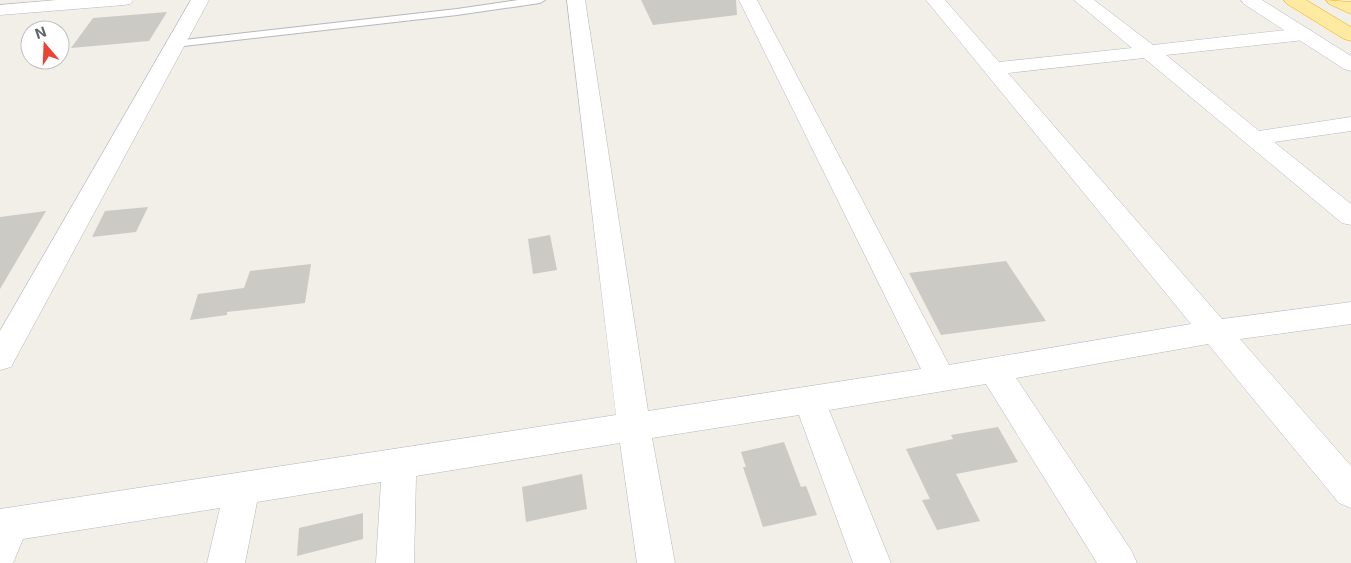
<svg xmlns="http://www.w3.org/2000/svg" width="1351" height="563" font-family="Inter,sans-serif">
<rect width="100%" height="100%" fill="#f1efe8"/>
<g fill="#cccac5">
<path d="M641 0H736L737 15 653 25Z"/>
<path d="M167 12 149 41 71 48 93 18Z"/>
<path d="M148 207 136 232 92 237 105 211Z"/>
<path d="M46 211 0 289V217Z"/>
<path d="M550 235 557 270 533 274 528 239Z"/>
<path d="M1006 261 1046 321 941 335 909 273Z"/>
<path d="M311 264 305 303 227 312V315L190 320 198 294 244 288 250 271Z"/>
<path d="M998 427 1018 462 956 474 980 521 937 530 922 500 930 499 906 449 953 439 951 435Z"/>
<path d="M784 442 801 487 806 486 817 515 763 527 743 467H746L741 452Z"/>
<path d="M582 474 587 509 526 522 522 487Z"/>
<path d="M363 513V539L297 556 299 528Z"/>
</g>
<g fill="none" stroke-linecap="round" stroke-linejoin="round">
<g stroke="#b5b8bc" stroke-width="2">
<path id="service" d="M518 0H545L540 3 457 15 175 47 169 44 175 41 457 9Z"/>
</g>
<g stroke="#b5b8bc" stroke-width="1">
<g id="minor">
<path d="M57 0H133L130 4 124 5 0 15V5Z"/>
<path d="M191 0H209L11 367 0 370V331Z"/>
<path d="M567 0H585L648 411 921 369 739 0H757L949 365 1191 324 926 0H945L999 62 1132 48 1074 0H1094L1153 45 1304 28 1311 30 1313 34 1311 38 1304 40 1166 55 1259 131 1351 117V131L1274 142 1351 204V225L1342 223 1144 58 1008 73 1222 319 1351 302V324L1240 339 1351 466V508L1339 503 1208 344 1016 378 1131 550 1137 563H1097L986 384 829 410 891 563H853L799 415 652 438 675 563H637L620 443 416 476 414 563H376L381 482 257 502 245 563H207L220 508 23 539 13 563H0V509L616 415Z"/>
</g>
</g>
<g stroke="#b5b8bc" stroke-width="1">
<path id="tertiary" d="M1241 0H1262L1351 56V71L1344 69 1244 4Z"/>
</g>
<g stroke="#f9ab00" stroke-width="1">
<g id="trunk">
<path d="M1284 0H1306L1351 27V41L1344 39 1287 4Z"/>
<path d="M1326 0 1351 2V14L1329 4Z"/>
</g>
</g>
<use href="#service" fill="#fff" fill-rule="evenodd"/>
<use href="#minor" fill="#fff" fill-rule="evenodd"/>
<use href="#tertiary" fill="#fff" fill-rule="evenodd"/>
<use href="#trunk" fill="#feeaa1" fill-rule="evenodd"/>
</g>
<g transform="translate(45 45) rotate(341)"><circle r="24" fill="#ffffff" stroke="#bfc1c3"/>
<path d="M0-4L9 19L0 12L-9 19Z" fill="#ea4335"/>
<text y="-8" font-size="14" font-weight="bold" text-anchor="middle" fill="#5f6368">N</text>
</g>
</svg>
